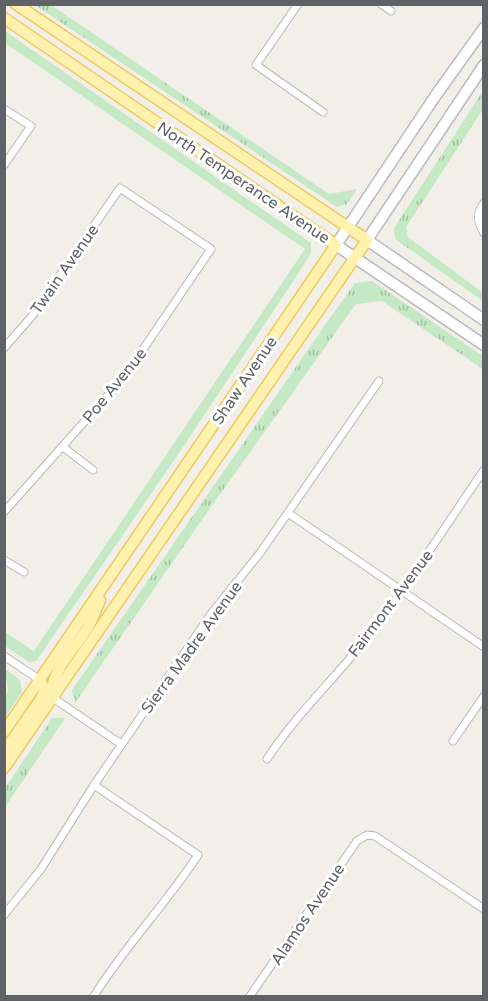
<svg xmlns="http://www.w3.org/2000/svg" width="488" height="1001" font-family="'Varela Round',sans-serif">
<defs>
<pattern id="park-tufts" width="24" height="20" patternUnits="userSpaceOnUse" patternTransform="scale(1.5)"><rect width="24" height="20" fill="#c5e8c5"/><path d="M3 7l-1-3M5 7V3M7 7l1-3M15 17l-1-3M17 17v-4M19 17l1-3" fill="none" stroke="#a3c0a4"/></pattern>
</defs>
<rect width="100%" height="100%" fill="#f1efe8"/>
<g fill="#c5e8c5">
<path d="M5 31 311 243V253L294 280 175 459 36 661 29 662 5 646V632L34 651 305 249 5 43Z"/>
<path d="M5 669 20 680 22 692 5 717V696L8 691 7 680 5 678Z"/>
</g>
<g fill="url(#park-tufts)">
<path d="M35 5H51L329 194 357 189 347 204 337 207Z"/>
<path d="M483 91V109L406 227 408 237 483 293V301L395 239 394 228Z"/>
<path d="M372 281 483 356V369L382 301 356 304 208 511 75 703 72 690 330 318 355 283Z"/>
<path d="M52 718H65L5 807V788Z"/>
</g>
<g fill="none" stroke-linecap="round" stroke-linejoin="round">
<g stroke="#b5b8bc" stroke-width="9">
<g id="minor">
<path d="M298 4 256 65 323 112"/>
<path d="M381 4 391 11"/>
<path d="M4 109 31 126 4 165"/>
<path d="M484 203C476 213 477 222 484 233"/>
<path d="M4 348 32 316 120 188 211 249 125 376 4 512"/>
<path d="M63 447 93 470"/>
<path d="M288 513 484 647"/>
<path d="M4 560 24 572"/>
<path d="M4 656 40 680"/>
<path d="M53 698 121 744"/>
<path d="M453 741 484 696"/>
<path d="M267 759C299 710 342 672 377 625 415 575 448 522 484 470"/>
<path d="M94 785 198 855C166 904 125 946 94 996"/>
<path d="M4 915 41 869 94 785 211 614 260 553 379 381"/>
<path d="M250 996 357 841 367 835 375 836 484 909"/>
</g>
</g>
<g stroke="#b6babf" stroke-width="13">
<g id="secondary">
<path d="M484 28 436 95 336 245 484 345"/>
<path d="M484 65 367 240 484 320"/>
</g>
</g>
<g stroke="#f2c960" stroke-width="13">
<g id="primary">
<path d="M4 18 336 245 4 732"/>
<path d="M53 698C46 676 77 646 88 627 93 619 96 609 100 600"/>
<path d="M4 752 42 697 44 688 40 680"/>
<path d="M4 768 367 240 16 4"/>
</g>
</g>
<use href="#minor" stroke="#fff" stroke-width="7"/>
<use href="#secondary" stroke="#fff" stroke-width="10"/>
<use href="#primary" stroke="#fff2af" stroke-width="10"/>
</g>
<g text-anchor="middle" stroke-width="6" stroke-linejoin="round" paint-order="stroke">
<g font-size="16" fill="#5f6368" stroke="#fff">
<text transform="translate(244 182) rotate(34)" y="6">North Temperance Avenue</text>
<text transform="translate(64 269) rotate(-55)" y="6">Twain Avenue</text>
<text transform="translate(244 380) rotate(-56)" y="6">Shaw Avenue</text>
<text transform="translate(114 385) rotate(-51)" y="6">Poe Avenue</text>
<text transform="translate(390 603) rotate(-53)" y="6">Fairmont Avenue</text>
<text transform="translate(191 647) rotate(-54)" y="6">Sierra Madre Avenue</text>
<text transform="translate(307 914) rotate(-56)" y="6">Alamos Avenue</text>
</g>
</g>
<rect width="488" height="1001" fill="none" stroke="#5f6368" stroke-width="12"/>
</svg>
